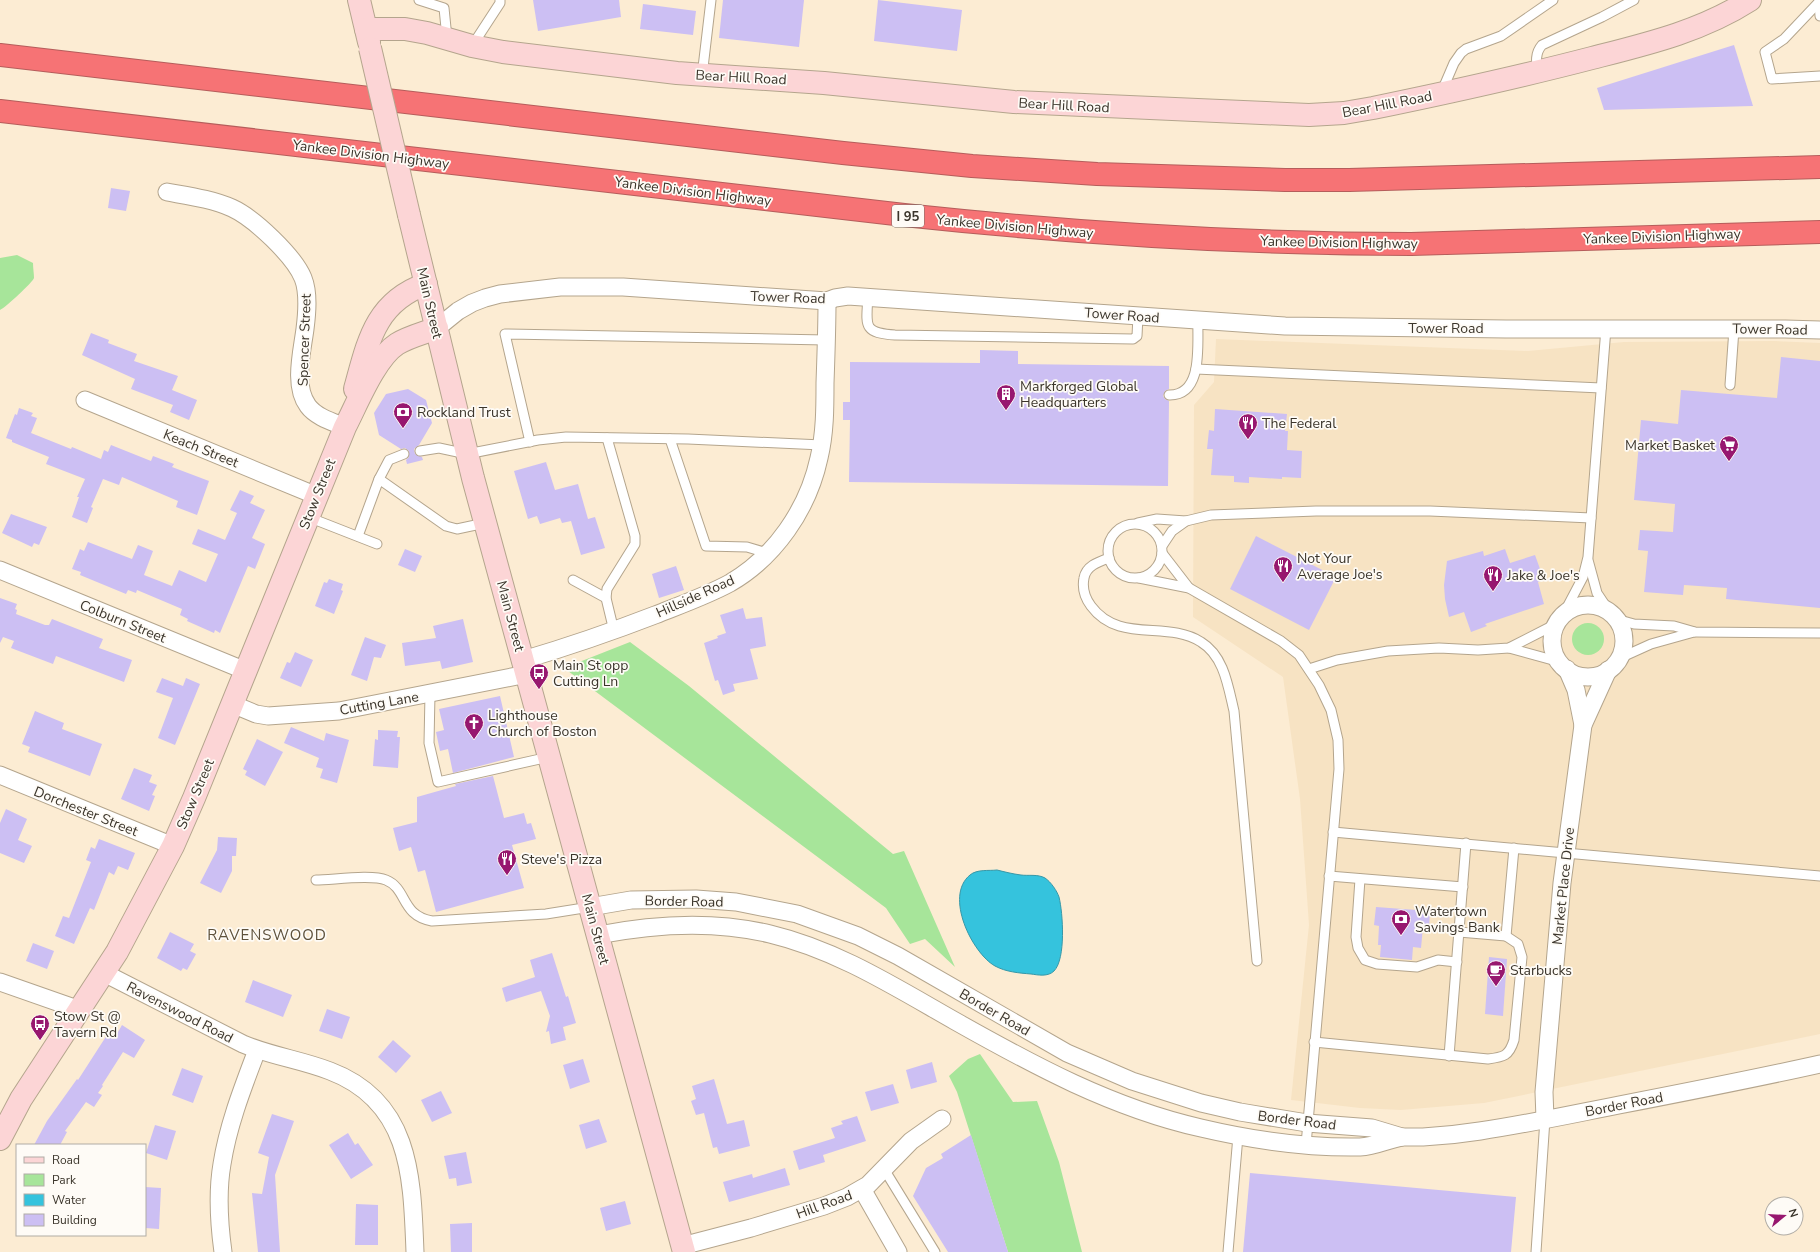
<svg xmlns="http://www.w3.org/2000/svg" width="1820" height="1252" font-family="'Nunito Sans',sans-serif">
<rect width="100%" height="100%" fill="#fcecd3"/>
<path fill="#f7e3c3" d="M1216 339 1528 351 1624 342 1774 341 1820 343V1034L1484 1103 1401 1110 1360 1108 1291 1100 1309 925 1300 799 1283 677 1193 617 1194 405 1214 382Z"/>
<g fill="#a7e59a">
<path d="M17 255 33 263C33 268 34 274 34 278 33 282 5 308 0 310V258Z"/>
<circle cx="1588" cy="639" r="16"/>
<path d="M630 642 689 686 893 854 904 851 955 967 925 939 910 944 886 908 564 668Z"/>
<path d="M980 1054 1013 1102 1037 1101 1059 1162 1082 1252H1008L957 1092 949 1076 968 1059Z"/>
</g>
<path fill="#35c3dd" stroke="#3798a8" d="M997 870C1005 872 1013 874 1021 875 1028 876 1038 874 1045 878 1051 882 1057 891 1059 897 1063 913 1066 959 1054 971 1048 977 1038 975 1031 974 1019 973 1006 972 995 966 972 953 944 896 970 875 977 869 989 871 997 870Z"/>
<g fill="#ccbff3">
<path d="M533 0H619L621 17 538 31Z"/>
<path d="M723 0H804L799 47 719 38Z"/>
<path d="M878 0 962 10 957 51 874 41Z"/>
<path d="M643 4 696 11 693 35 640 29Z"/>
<path d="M1734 45 1753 106 1604 110 1597 88Z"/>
<path d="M111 188 130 191 126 211 108 208Z"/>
<path d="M91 333 109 340 108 343 137 354 134 361 178 376 172 390 197 400 189 420 170 412 173 405 131 389 135 379 82 355Z"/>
<path d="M980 350 1018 351V364L1169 366V389L1165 391 1163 396 1165 399 1169 401 1168 486 849 482 850 420H843V402H850V362L980 363Z"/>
<path d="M1781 357 1820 361V608L1726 599 1727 588 1684 585 1683 595 1644 592 1648 551 1638 550 1640 530 1673 532 1675 504 1634 500 1641 420 1678 424 1681 390 1777 398Z"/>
<path d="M408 389 426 400 432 423 419 445 414 449 415 454 422 457 423 460 407 464 406 460 409 457V451L405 448 401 449 379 435 374 413 386 394Z"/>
<path d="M19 408 33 413 31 416 37 418 31 433 71 449 72 447 101 459 104 450 108 452 111 445 151 461 153 456 174 464 172 467 209 481 197 515 176 507 178 501 122 477 119 485 103 479 91 507 93 508 87 523 72 517 79 497H77L85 479 46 464 49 457 12 442V440L6 438 15 414 17 415Z"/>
<path d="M1215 409 1287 414 1285 431H1288L1287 450 1302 451 1301 478 1282 477V479L1249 477V483L1234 482V476L1211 475 1213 449H1207L1209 430 1214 431Z"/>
<path d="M546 462 555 490 578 484 588 519 595 517 605 548 581 555 571 521 562 523 560 518 540 524 537 516 528 519 514 471Z"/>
<path d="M240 490 254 496 250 503 265 510 252 538 265 544 255 569 248 566 220 633 215 630 214 633 187 621 188 619 180 615 182 609 137 590 136 593 128 590 126 594 80 575 81 572 72 569 80 549 84 551 88 542 132 559 138 545 153 551 144 575 172 586 179 570 206 582 218 554 192 544 198 529 225 540 237 513 230 510Z"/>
<path d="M11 514 47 527 39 545 34 543 32 547 2 533Z"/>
<path d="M1256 536 1336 577 1309 630 1230 589Z"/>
<path d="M405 549 422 556 415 572 398 565Z"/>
<path d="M1505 549 1510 563 1535 555 1544 580 1538 582 1544 604 1485 624 1487 626 1471 632 1464 612 1449 617 1445 599 1444 585 1447 561 1483 551 1484 556Z"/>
<path d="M676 566 684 590 659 598 652 574Z"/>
<path d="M329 579 343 584 341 590 343 591 334 614 315 606 324 582 327 583Z"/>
<path d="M0 598 17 604 15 609 17 610 16 614 45 625H49L52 619 103 639 99 648 132 660 124 682 56 656 53 664 11 648 14 641 3 637 0 643Z"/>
<path d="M743 608 746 619 762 617 766 646 750 649 758 679 733 684 735 691 723 695 718 680 715 681 704 643 718 638 717 636 726 633 720 615Z"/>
<path d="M463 619 473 662 442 669 440 661 405 666 402 643 436 638 433 626Z"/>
<path d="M365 637 386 645 381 658 374 657 367 681 351 675Z"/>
<path d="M295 652 313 660 301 687 280 678 287 662 290 663Z"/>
<path d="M162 678 183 686 186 678 200 684 175 745 158 738 173 698 156 692Z"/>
<path d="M500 696 514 757 453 773 448 749 440 751 436 732 444 730 439 709Z"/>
<path d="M35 711 64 723 62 729 102 744 90 776 28 752 30 747 22 744Z"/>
<path d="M291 727 324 741 326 733 349 740 337 783 320 778 323 769 316 767 319 758 284 743Z"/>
<path d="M378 730 398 731 397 737H400L398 768 373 766 375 739 378 740Z"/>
<path d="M257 739 283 752 265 786 245 775 247 771 243 769Z"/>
<path d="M134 768 152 775 149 782 157 785 152 795 155 796 149 811 121 799Z"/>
<path d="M493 776 504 818 524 813 527 824 531 823 536 839 512 845 524 888 436 912 425 870 418 872 411 847 399 851 393 828 417 822V797L456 786 455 784Z"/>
<path d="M6 809 27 819 18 840 32 846 24 863 0 853V823Z"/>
<path d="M218 837 237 838 236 856H232V871L221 893 200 883 217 850Z"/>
<path d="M99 839 135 853 128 870 118 866 114 875 109 872 94 910 90 908 74 944 55 936 63 916 69 918 91 862 86 860 91 847 95 849Z"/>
<path d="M1376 907 1430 911 1429 928 1423 927 1421 948 1413 947 1412 960 1380 957 1381 945H1378L1379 926 1374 925Z"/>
<path d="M170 932 194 944 190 951 196 954 187 970 183 968 181 971 157 958Z"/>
<path d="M33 943 54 951 47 969 26 961Z"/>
<path d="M552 953 566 997 568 996 576 1023 563 1027 566 1040 551 1044 549 1031 546 1032 550 1016 541 991 506 1002 502 988 535 977 530 960Z"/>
<path d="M1489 957 1507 959 1503 1016 1485 1014Z"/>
<path d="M253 980 292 995 283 1017 245 1002Z"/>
<path d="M327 1009 350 1017 342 1039 319 1031Z"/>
<path d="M122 1025 145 1040 134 1058 123 1052 102 1085 103 1086 98 1093 102 1095 94 1107 86 1102 65 1131 67 1132 60 1145H34L47 1121 77 1079 78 1080 107 1035 114 1039Z"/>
<path d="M393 1040 411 1056 396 1073 378 1057Z"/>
<path d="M583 1059 590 1082 570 1089 563 1065Z"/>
<path d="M932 1062 937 1082 911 1089 906 1070Z"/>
<path d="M182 1068 203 1076 193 1103 172 1095Z"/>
<path d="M714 1079 727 1124 744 1120 750 1146 719 1154 717 1147 713 1148 704 1113 696 1115 691 1101 696 1099 692 1086Z"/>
<path d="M893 1084 899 1103 871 1111 865 1092Z"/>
<path d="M441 1091 452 1113 432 1122 421 1100Z"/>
<path d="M272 1114 294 1121 275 1175 280 1252H258L252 1193 262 1194 269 1157 258 1153Z"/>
<path d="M857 1116 866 1141 823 1155 825 1162 799 1170 793 1151 835 1138 831 1128 843 1124 841 1121Z"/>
<path d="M599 1119 607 1142 586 1149 579 1125Z"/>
<path d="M155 1125 176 1131 167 1160 146 1153Z"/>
<path d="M348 1133 355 1145 358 1143 373 1165 351 1179 329 1145Z"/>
<path d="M971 1135 1008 1252H948L913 1196 926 1168 943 1158 941 1154Z"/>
<path d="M466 1152 472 1183 457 1186 456 1178 449 1179 444 1156Z"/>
<path d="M785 1168 790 1185 729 1202 723 1182 752 1174 753 1178Z"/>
<path d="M1250 1173 1516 1197 1511 1252H1243Z"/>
<path d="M145 1187 161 1188 159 1229 145 1228Z"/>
<path d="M625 1201 631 1224 606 1231 600 1208Z"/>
<path d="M356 1204 378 1205V1245H355Z"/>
<path d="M472 1223V1252H451L450 1224Z"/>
</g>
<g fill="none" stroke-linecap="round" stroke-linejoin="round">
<g stroke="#b4a58d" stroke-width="11">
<g id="lane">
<path d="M419 0 444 8 447 38"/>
<path d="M1820 1 1784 39 1765 52 1772 79 1820 76"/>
<path d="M1819 2 1820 16"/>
<path d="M472 46 500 3V0"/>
<path d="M1538 72C1536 62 1535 53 1542 45L1602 17 1634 0"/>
<path d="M702 76 711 0"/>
<path d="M1442 91 1454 63 1461 53 1466 49 1501 36 1553 0"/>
<path d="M868 297C866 326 863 333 895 335L1133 339 1137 336 1138 316"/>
<path d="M1196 369 1601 388"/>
<path d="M1730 385 1734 329"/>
<path d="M1169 395C1204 396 1197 344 1198 320"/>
<path d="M607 438 635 536V544L607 589 606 598 614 631"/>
<path d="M670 439 706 546 747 547 767 553"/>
<path d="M530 442 505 334 826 340"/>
<path d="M420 451 439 448 467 454 538 440 566 437 688 439 822 445"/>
<path d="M379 479 389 460 404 454"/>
<path d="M308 517 377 544"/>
<path d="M1138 523 1157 519 1186 521"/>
<circle cx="1135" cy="551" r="27"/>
<path d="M358 536 379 479 446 526 457 529 485 523"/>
<path d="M1162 546 1172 531 1186 521 1211 515 1316 511H1430L1591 518"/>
<path d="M1162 553 1189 588"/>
<path d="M1109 558C1098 562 1086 566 1084 578 1082 588 1085 598 1091 606 1119 644 1167 620 1201 642 1224 656 1228 686 1234 711L1257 961"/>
<path d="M1588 560 1597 593 1609 611"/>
<path d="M1139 578 1189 588 1281 641 1299 655 1319 685 1331 710 1338 740 1339 769 1306 1145"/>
<path d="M573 580 606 598"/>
<path d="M1563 615 1583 577 1588 557 1606 328"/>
<path d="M1616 619 1634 624 1674 626 1695 632 1820 633"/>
<path d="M1509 648 1560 662"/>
<path d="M1620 658 1651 644 1694 632"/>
<path d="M1309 669 1337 660 1388 651 1439 648 1478 650 1509 648 1558 623"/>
<path d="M430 694 429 743 438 782 549 757"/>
<path d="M1333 832 1820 876"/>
<path d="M1329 876 1463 887"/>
<path d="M1360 879 1356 937 1358 948 1365 960 1377 964 1417 967 1438 960 1457 962"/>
<path d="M316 880C332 880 372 874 386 880 408 889 400 915 432 921L546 914 590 907"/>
<path d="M1459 932 1506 936 1514 848"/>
<path d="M1314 1042 1488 1059C1504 1057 1509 1056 1514 1040L1522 957 1518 944 1506 936"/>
<path d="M1449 1056 1466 843"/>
<path d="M884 1169 935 1252"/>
<path d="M1228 1252 1238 1136"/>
<path d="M1536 1252 1545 1119"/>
</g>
</g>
<g stroke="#b4a58d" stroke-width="19">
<g id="street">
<path d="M167 192C189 196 212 199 232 208 254 218 294 256 303 278 309 293 307 313 305 329 302 352 293 386 308 406 316 417 333 422 345 427"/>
<path d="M437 328 458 311 472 303 485 298 500 294 560 287H623L827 301 835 298 848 296 1285 326 1506 329H1785L1820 330"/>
<path d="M85 400 317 496"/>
<path d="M0 570 246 671"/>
<circle cx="1588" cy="641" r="36"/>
<path d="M523 660C567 647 611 632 655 615 680 605 706 596 730 583 775 557 808 509 819 458 825 433 825 408 825 383 826 355 827 328 827 301"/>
<path d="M1567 669 1576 690 1583 725"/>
<path d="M232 704 256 714 268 716 339 711 527 674"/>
<path d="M0 775 173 846"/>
<path d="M590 907 631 900 696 899 736 902 797 914 858 936 898 956 1067 1053 1132 1081 1201 1103 1240 1112 1307 1123 1372 1128 1402 1137"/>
<path d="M598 935C654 924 713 920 770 934 837 950 895 987 955 1021 1033 1065 1112 1108 1201 1128 1252 1140 1307 1148 1360 1147 1377 1146 1388 1139 1403 1137 1410 1137 1416 1137 1423 1137 1442 1136 1461 1134 1480 1131 1527 1124 1573 1114 1619 1105 1686 1092 1753 1079 1820 1064"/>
<path d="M104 973 243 1044C271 1056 302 1060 330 1071 412 1102 412 1179 415 1252"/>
<path d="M0 982 80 1010"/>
<path d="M1545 1119 1544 1092 1562 883 1583 725 1608 670"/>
<path d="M862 1189 898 1252"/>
<path d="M682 1246 751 1228 824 1206 847 1197 868 1185 911 1141 942 1119"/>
<path d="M223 1252C219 1223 217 1193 222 1164 228 1125 243 1087 257 1050"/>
</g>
</g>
<g stroke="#b4a58d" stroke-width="24">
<g id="secondary">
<path d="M359 0 369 42"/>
<path d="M366 29H405L427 33 472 46 503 52 677 73 824 83 1014 102 1309 115 1344 113 1373 108C1446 93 1519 77 1592 58 1647 44 1702 31 1750 0"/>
<path d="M409 215 473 478 684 1252"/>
<path d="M355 389C368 342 375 302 426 284"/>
<path d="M0 1139 21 1099 117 952 173 846 194 798 345 427C357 404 375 358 397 344 408 337 424 333 437 328"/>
</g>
</g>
<g stroke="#b55d5b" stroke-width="24">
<g id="highway">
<path d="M0 55 843 153 972 166 1097 174 1285 180H1349L1820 167"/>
<path d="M0 111 904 215C1073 233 1241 244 1411 244L1820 232"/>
</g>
</g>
<use href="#lane" stroke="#fff" stroke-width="9"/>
<use href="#street" stroke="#fff" stroke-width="17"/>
<use href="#secondary" stroke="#fcd5d6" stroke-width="22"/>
<use href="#highway" stroke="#f67375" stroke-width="22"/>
<g stroke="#b4a58d" stroke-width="24" stroke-linecap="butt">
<path id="secondary-bridge" d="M370 48 409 215"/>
</g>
<use href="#secondary-bridge" stroke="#fcd5d6" stroke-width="22"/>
</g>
<defs>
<g id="building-pin" transform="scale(1)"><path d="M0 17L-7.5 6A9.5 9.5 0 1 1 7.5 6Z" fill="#97176f" stroke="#fefbf6"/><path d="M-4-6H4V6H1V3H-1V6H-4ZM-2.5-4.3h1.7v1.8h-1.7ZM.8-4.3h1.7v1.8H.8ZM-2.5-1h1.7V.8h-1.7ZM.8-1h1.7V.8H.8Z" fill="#fff"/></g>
<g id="bank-pin" transform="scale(1)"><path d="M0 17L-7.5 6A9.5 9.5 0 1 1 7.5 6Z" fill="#97176f" stroke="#fefbf6"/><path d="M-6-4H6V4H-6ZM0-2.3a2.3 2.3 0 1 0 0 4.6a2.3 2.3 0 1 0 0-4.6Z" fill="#fff"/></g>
<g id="restaurant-pin" transform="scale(1)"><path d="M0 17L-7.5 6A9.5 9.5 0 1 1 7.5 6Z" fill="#97176f" stroke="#fefbf6"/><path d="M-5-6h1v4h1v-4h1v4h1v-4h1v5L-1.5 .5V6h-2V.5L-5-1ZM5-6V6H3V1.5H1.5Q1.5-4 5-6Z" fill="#fff"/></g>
<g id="supermarket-pin" transform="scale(1)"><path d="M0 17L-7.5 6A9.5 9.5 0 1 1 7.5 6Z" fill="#97176f" stroke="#fefbf6"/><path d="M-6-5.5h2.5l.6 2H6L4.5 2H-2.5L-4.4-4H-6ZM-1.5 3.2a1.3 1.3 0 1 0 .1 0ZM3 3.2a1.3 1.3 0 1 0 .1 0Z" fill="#fff"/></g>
<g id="bus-pin" transform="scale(1)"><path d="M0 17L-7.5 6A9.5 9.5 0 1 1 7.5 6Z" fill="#97176f" stroke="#fefbf6"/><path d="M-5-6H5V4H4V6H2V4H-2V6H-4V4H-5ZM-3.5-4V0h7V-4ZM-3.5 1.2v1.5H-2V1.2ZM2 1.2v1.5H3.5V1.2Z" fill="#fff"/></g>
<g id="church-pin" transform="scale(1)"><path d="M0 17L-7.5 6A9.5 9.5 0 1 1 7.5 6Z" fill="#97176f" stroke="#fefbf6"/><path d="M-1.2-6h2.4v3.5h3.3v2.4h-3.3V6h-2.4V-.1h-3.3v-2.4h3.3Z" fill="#fff"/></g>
<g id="cafe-pin" transform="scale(1)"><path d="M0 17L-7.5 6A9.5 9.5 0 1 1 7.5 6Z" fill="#97176f" stroke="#fefbf6"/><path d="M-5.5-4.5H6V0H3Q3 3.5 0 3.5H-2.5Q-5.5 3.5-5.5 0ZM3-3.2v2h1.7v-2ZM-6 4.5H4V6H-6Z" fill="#fff"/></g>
</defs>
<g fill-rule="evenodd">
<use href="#building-pin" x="1006" y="394"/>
<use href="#bank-pin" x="403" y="412"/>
<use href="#restaurant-pin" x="1248" y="423"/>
<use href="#supermarket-pin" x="1729" y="445"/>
<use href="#restaurant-pin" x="1283" y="566"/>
<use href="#restaurant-pin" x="1493" y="575"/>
<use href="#bus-pin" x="539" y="673"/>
<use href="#church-pin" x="474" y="723"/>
<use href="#restaurant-pin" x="507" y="859"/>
<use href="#bank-pin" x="1401" y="919"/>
<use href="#cafe-pin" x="1496" y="970"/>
<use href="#bus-pin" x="40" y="1024"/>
</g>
<g text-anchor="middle" stroke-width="3.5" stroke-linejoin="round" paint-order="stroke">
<rect fill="#fefbf6" stroke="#767068" stroke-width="1" x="892" y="205" width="32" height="22" rx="3"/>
<g font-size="13" font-weight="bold" fill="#3b352b">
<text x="908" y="221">I 95</text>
</g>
<g font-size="14" fill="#3b352b" stroke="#fefbf6">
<text transform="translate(741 77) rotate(3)" y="5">Bear Hill Road</text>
<text transform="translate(1387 104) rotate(-11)" y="5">Bear Hill Road</text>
<text transform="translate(1064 105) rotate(3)" y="5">Bear Hill Road</text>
<text transform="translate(371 154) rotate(7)" y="5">Yankee Division Highway</text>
<text transform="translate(693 191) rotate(7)" y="5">Yankee Division Highway</text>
<text transform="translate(1015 226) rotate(5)" y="5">Yankee Division Highway</text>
<text transform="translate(1662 236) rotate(-2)" y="5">Yankee Division Highway</text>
<text transform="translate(1339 242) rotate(1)" y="5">Yankee Division Highway</text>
<text transform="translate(788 297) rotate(2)" y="5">Tower Road</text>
<text transform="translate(430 303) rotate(77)" y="5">Main Street</text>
<text transform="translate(1122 315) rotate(4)" y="5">Tower Road</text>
<text x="1446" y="333">Tower Road</text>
<text transform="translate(1770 329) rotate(1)" y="5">Tower Road</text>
<text transform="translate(304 340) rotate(-88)" y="5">Spencer Street</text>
<text transform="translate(201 448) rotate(22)" y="5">Keach Street</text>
<text transform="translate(317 494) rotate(-68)" y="5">Stow Street</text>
<text transform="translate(695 596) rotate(-24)" y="5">Hillside Road</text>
<text transform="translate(511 616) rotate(75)" y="5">Main Street</text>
<text transform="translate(123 621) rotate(22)" y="5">Colburn Street</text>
<text transform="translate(379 703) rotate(-10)" y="5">Cutting Lane</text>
<text transform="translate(195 794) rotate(-67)" y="5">Stow Street</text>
<text transform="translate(86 811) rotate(22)" y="5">Dorchester Street</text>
<text transform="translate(1563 886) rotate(-84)" y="5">Market Place Drive</text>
<text transform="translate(684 901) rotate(1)" y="5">Border Road</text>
<text transform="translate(596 929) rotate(75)" y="5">Main Street</text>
<text transform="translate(180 1012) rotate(27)" y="5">Ravenswood Road</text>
<text transform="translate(995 1012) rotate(30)" y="5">Border Road</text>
<text transform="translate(1624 1104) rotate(-11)" y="5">Border Road</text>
<text transform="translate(1297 1120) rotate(7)" y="5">Border Road</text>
<text transform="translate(824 1204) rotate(-20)" y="5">Hill Road</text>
</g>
<g font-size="14" fill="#3b352b" stroke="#fefbf6" text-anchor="start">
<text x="1020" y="391">Markforged Global<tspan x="1020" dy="16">Headquarters</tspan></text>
<text x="417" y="417">Rockland Trust</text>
<text x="1262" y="428">The Federal</text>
<text x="1715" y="450" text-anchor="end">Market Basket</text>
<text x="1297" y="563">Not Your<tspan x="1297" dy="16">Average Joe's</tspan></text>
<text x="1507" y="580">Jake &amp; Joe's</text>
<text x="553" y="670">Main St opp<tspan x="553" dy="16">Cutting Ln</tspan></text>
<text x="488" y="720">Lighthouse<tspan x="488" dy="16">Church of Boston</tspan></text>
<text x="521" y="864">Steve's Pizza</text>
<text x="1415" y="916">Watertown<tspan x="1415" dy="16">Savings Bank</tspan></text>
<text x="1510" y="975">Starbucks</text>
<text x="54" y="1021">Stow St @<tspan x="54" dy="16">Tavern Rd</tspan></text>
</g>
<g font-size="15" letter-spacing="1" fill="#5e513b" stroke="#fefbf6">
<text x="267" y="940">RAVENSWOOD</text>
</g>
</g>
<rect x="16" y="1144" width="130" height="92" fill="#fefbf6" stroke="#b0aca5"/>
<rect x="24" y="1157" width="20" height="6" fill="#fcd5d6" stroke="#b0aca5"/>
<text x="52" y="1164" font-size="12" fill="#3b352b">Road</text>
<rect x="24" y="1174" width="20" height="12" fill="#a7e59a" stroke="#b0aca5"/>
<text x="52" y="1184" font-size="12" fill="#3b352b">Park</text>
<rect x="24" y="1194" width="20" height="12" fill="#35c3dd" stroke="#b0aca5"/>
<text x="52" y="1204" font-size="12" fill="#3b352b">Water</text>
<rect x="24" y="1214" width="20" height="12" fill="#ccbff3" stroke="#b0aca5"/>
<text x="52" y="1224" font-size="12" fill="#3b352b">Building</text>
<g transform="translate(1784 1216) rotate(72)"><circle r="19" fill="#fefbf6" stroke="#b0aca5"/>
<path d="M0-3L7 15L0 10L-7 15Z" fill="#97176f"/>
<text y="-6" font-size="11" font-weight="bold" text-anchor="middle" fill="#3b352b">N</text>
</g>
</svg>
